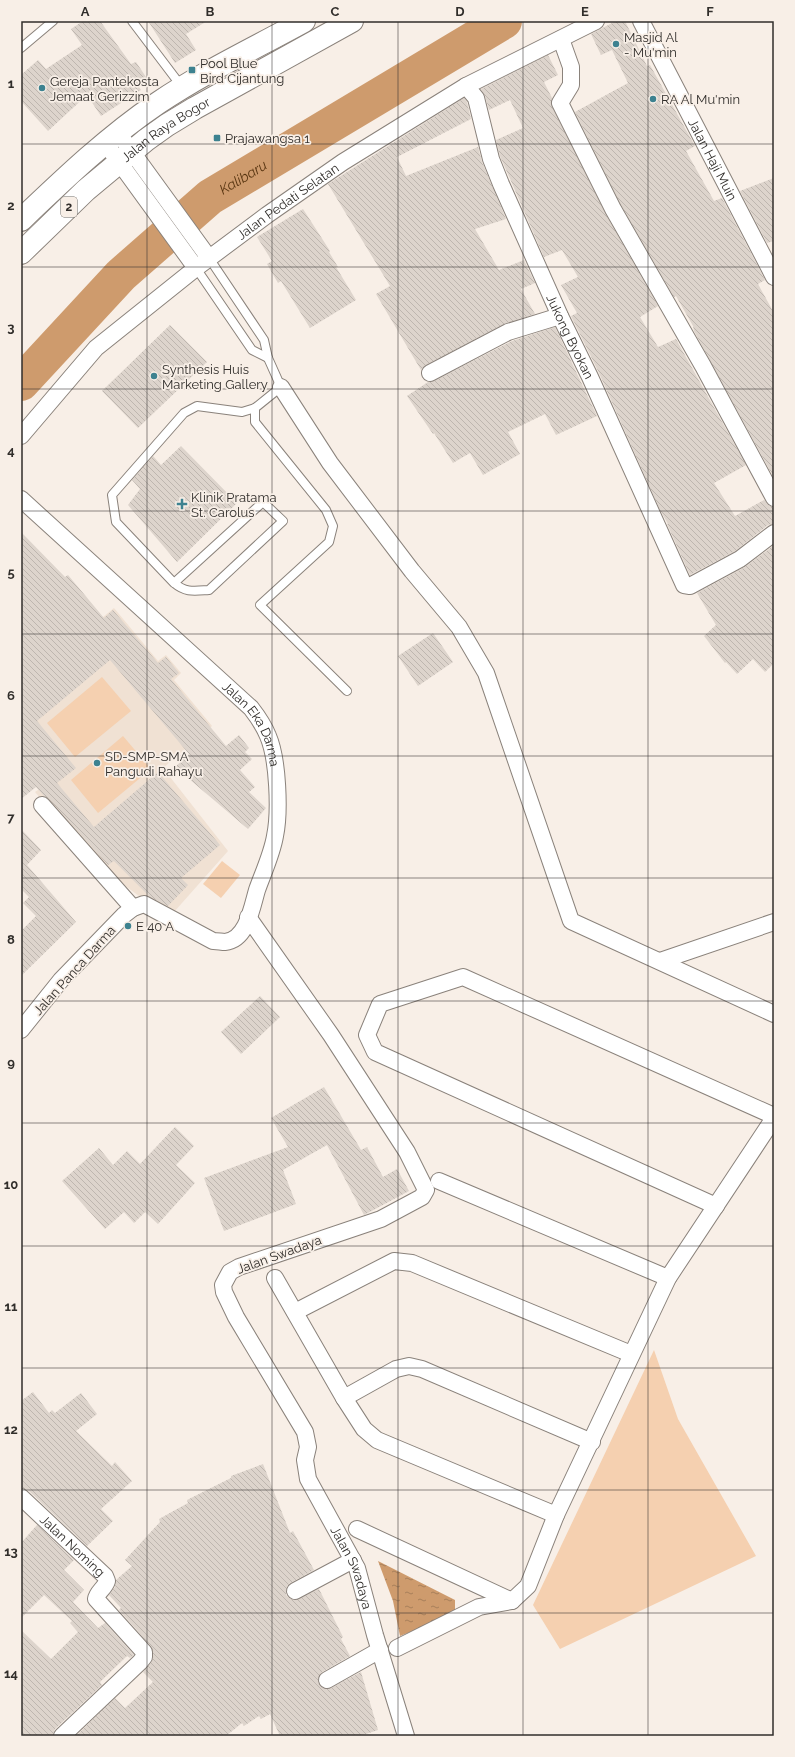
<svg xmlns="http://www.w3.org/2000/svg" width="795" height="1757" font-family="Raleway,sans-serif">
<defs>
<pattern id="water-ripples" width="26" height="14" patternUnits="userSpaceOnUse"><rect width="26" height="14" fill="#ce9b6d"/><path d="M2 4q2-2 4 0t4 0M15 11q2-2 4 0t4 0" fill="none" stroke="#a87f5a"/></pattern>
<pattern id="building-back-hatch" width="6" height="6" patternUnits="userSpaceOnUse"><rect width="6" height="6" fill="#ddd4cc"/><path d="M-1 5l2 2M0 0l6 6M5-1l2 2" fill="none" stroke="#beb6af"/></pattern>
</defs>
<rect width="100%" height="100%" fill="#f8efe7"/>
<path fill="#f0e1d3" d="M114 608 158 661 166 655 181 673 174 680 212 726 163 768 228 851 174 912 150 904 109 874 35 792 44 786 21 685Z"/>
<g fill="#f5d0b0">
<path d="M102 677 131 711 75 757 47 723Z"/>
<path d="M123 736 151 769 98 813 71 780Z"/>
<path d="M222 861 240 875 221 898 203 884Z"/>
<path d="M654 1350 678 1419 756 1556 560 1649 533 1605Z"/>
</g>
<path fill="url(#water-ripples)" d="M378 1561 455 1600V1614L400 1636 393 1601Z"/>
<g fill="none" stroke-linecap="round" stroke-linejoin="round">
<path stroke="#ce9b6d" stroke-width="36" id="s1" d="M21 383 121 275 210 197 504 21"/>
</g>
<g fill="url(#building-back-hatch)">
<path d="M83 21H100L131 64 136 62 148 80 139 87 141 90 101 116 87 95 48 131 21 101V75L38 60 46 69 82 45 71 29Z"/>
<path d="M148 21H207L186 34 196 50 175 63Z"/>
<path d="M616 21H625L647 66 650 65 695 146 686 151 714 201 722 198 765 280 758 284 774 313V478L694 331 693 326 676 296 674 297 621 205 575 112 628 83 612 50 601 55 591 34Z"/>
<path d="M548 55 558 75 544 82 552 98V107L605 213 658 306 640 317 658 347 676 339 746 465 714 483 735 516 764 500 769 506 774 507V524L768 525 735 551 690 575 667 524H668L660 510 599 373 571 316 577 313 561 285 578 277 562 250 544 257 500 156 496 140 523 128 510 100 489 110 485 96 481 89Z"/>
<path d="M464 98 467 102 471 119 397 157 406 176 478 147 482 162 506 219 475 229 499 270 524 260 535 283 521 289 535 314 504 324 426 365 421 370 376 294 390 286 328 184Z"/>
<path d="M774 178V241L767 243 740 191Z"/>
<path d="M303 209 330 251 329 252 338 267H336L356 300 310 328 281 281 278 283 267 264 272 261 257 237Z"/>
<path d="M170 325 207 362 138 428 102 391Z"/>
<path d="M555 327 597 416 556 435 545 414 508 432 520 454 483 475 470 453 453 463 434 433 433 434 407 396 428 382 434 381 512 341Z"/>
<path d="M181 446 237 503 177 562 128 505 140 489 132 480 153 456 161 465Z"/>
<path d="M21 532 65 577 68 575 104 618 113 610 158 663 166 657 179 673 171 679 226 746 239 735 249 748 245 752 252 759 240 770 255 787 249 792 266 808 248 829 175 767 189 754 110 660 37 721 76 768 57 783 94 827 158 772 220 845 181 878 188 885 168 906 150 897 114 861 108 865 49 799 44 796 36 787 21 799Z"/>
<path d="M773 546 774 663 765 672 753 659 737 674 726 662 725 663 704 636 716 625 697 593 745 567Z"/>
<path d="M433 633 453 662 418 686 398 656Z"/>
<path d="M21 829 41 850 27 865 76 922 21 976V931L36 916 23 903 29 897 21 889Z"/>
<path d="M260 996 280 1017 241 1054 221 1032Z"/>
<path d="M324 1087 361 1150 367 1147 383 1177 397 1169 409 1191 364 1215 327 1145 283 1170 296 1204 224 1231 204 1178 288 1147 271 1118Z"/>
<path d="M175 1127 194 1146 176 1165 195 1183 158 1224 145 1212 134 1223 124 1212 105 1229 62 1181 99 1148 113 1165 127 1151 140 1164Z"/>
<path d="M33 1392 49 1413 52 1410 55 1413 81 1393 97 1414 76 1431 112 1466 115 1462 132 1481 101 1509 113 1521 87 1546 28 1490 21 1488V1401Z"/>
<path d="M263 1464 290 1533 293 1531 314 1570 290 1583 287 1586 286 1595 290 1599 295 1600 319 1589 343 1637 341 1639 350 1656 322 1672 318 1680 319 1684 323 1688H331L361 1672 378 1730 360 1736H280L270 1714 261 1719 259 1716 244 1726 242 1723 226 1736H76L115 1698 125 1708 153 1682 143 1672 151 1663 153 1658 151 1646 119 1610 121 1608 109 1595 115 1587 116 1580 132 1566 125 1560 160 1522 159 1519 188 1503 187 1500 231 1478V1476Z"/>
<path d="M37 1525 74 1560 64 1570 84 1590 73 1602 98 1628 105 1623 134 1655 130 1658 127 1656 100 1682 102 1685 55 1729 53 1736H21V1630L51 1659 78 1632 70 1623 72 1621 44 1595 21 1618V1543Z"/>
</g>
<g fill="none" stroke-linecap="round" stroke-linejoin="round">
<g stroke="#8a827b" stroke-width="10">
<g id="service">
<path d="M132 21 182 87"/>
<path d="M21 48 53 21"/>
<path d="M196 268 252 350 268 358"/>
<path d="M255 408V422L326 510 333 526 329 542 260 605 347 691"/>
<path d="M174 583 263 502 283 521 209 590C194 591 186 593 174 583L116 522 112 495 184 413 197 406 242 412 255 408 281 387 268 358 264 340 209 258"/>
</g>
</g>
<g stroke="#8a827b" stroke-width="18">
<g id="minor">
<path id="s2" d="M641 21 774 277"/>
<path d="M561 39 571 67V85L560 103 613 209 703 366 774 498"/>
<path id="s3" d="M466 86 476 98 491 159 501 184 560 316 590 377 684 585 690 586 740 559 774 533"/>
<path d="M119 134 209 258"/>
<path d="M106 144 196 268"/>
<path d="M430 373 508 332 560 316"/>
<path d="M281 387 330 463 412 571 459 627 486 673 571 921 774 1014"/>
<path id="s4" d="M21 436 96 348 196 268 267 215 343 162 466 86 596 21"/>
<path id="s5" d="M21 499 251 708C258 717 264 726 268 736 278 759 280 812 275 836 272 854 263 873 257 890 252 907 247 940 225 942 222 942 217 941 213 941L144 904 133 908 124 915 61 980 21 1030"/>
<path d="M42 805 133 908"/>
<path id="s6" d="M248 917 331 1035 407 1152 426 1190 422 1197 381 1219 239 1267 230 1272 223 1285 224 1292 236 1317 305 1432 308 1447 305 1460 308 1479 357 1568 375 1635 406 1736"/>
<path d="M660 961 774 922"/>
<path d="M439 1181 668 1278"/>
<path d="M716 1206 375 1052 367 1035 380 1004 463 977 774 1116"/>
<path d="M275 1278 344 1398 364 1429 377 1440 556 1515"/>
<path d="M295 1312 394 1261 412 1263 631 1354"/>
<path d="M344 1398 396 1369 409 1366 422 1369 592 1442"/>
<path id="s7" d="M21 1497 105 1576 107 1581C105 1588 97 1592 96 1599L144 1652V1657L140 1662 62 1736"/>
<path d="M357 1529 512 1601"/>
<path d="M295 1591 353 1560"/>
<path d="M397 1648 479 1607 512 1601 528 1586 556 1515 668 1278 774 1118"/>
<path d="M327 1680 380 1650"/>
</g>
</g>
<g stroke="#8a827b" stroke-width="24">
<g id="trunk">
<path d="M21 220C64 179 109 136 158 103 204 72 255 48 304 21"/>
<path id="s8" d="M21 253 86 190 146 140 167 125 195 108 352 21"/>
</g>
</g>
<use href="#service" stroke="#fff" stroke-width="8"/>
<use href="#minor" stroke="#fff" stroke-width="16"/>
<use href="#trunk" stroke="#fff" stroke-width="22"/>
</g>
<path fill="none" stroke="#312e2b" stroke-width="1" stroke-opacity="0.55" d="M147 21V1736M272 21V1736M398 21V1736M523 21V1736M648 21V1736M21 144H774M21 267H774M21 389H774M21 511H774M21 634H774M21 756H774M21 878H774M21 1001H774M21 1123H774M21 1246H774M21 1368H774M21 1490H774M21 1613H774"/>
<g fill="#3d8290" stroke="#f8efe7" stroke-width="1.5">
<circle cx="616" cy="44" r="4"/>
<rect x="188" y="66" width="8" height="8" rx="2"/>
<circle cx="42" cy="88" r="4"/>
<circle cx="653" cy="99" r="4"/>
<rect x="213" y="134" width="8" height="8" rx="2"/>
<circle cx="154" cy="376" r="4"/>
<path d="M180 498h4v4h4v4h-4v4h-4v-4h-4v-4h4z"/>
<circle cx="97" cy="763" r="4"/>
<circle cx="128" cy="926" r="4"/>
</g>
<g text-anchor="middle" stroke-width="3.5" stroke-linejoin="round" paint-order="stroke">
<rect fill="#f8efe7" stroke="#6d6863" stroke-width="1" x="61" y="197" width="16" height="20" rx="3"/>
<g font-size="12" font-weight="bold" fill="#312e2b">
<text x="69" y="211">2</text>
</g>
<g font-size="13" fill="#312e2b" stroke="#f8efe7" text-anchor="start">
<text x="624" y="42">Masjid Al<tspan x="624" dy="15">- Mu'min</tspan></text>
<text x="200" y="68">Pool Blue<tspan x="200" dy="15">Bird Cijantung</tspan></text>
<text x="50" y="86">Gereja Pantekosta<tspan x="50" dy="15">Jemaat Gerizzim</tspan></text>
<text x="661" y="104">RA Al Mu'min</text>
<text x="225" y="143">Prajawangsa 1</text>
<text x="162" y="374">Synthesis Huis<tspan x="162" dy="15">Marketing Gallery</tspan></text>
<text x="191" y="502">Klinik Pratama<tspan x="191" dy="15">St. Carolus</tspan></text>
<text x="105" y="761">SD-SMP-SMA<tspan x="105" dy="15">Pangudi Rahayu</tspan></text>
<text x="136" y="931">E 40 A</text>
</g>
<g font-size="13" fill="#312e2b" stroke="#f8efe7">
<text dy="5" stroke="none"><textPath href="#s8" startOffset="191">Jalan Raya Bogor</textPath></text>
<text dy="5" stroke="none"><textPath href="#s2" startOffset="156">Jalan Haji Muin</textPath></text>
<text dy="5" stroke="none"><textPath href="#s4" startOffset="357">Jalan Pedati Selatan</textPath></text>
<text dy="5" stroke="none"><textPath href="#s3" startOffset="273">Jukong Byokan</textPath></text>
<text dy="5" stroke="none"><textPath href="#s5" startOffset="325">Jalan Eka Darma</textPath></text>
<text transform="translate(74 970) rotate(-48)" y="5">Jalan Panca Darma</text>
<text transform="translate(279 1254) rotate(-20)" y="5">Jalan Swadaya</text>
<text dy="5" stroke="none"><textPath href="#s7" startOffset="71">Jalan Noming</textPath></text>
<text dy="5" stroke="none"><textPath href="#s6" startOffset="872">Jalan Swadaya</textPath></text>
</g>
<g font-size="14" font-style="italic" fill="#583511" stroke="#f8efe7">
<text dy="5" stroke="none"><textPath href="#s1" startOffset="304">Kalibaru</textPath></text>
</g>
</g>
<rect width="795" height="1757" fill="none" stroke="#f8efe7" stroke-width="44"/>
<rect x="22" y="22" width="751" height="1713" fill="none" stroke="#312e2b" stroke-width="1.5"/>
<g font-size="13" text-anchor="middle" font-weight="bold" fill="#312e2b">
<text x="85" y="16">A</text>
<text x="210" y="16">B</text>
<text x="335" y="16">C</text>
<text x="460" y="16">D</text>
<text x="585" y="16">E</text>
<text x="710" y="16">F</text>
<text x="11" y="88">1</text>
<text x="11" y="210">2</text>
<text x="11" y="332">3</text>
<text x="11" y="455">4</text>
<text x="11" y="577">5</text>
<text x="11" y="700">6</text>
<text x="11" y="822">7</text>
<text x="11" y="944">8</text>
<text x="11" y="1067">9</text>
<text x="11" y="1189">10</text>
<text x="11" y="1311">11</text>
<text x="11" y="1434">12</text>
<text x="11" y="1556">13</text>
<text x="11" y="1678">14</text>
</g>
</svg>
